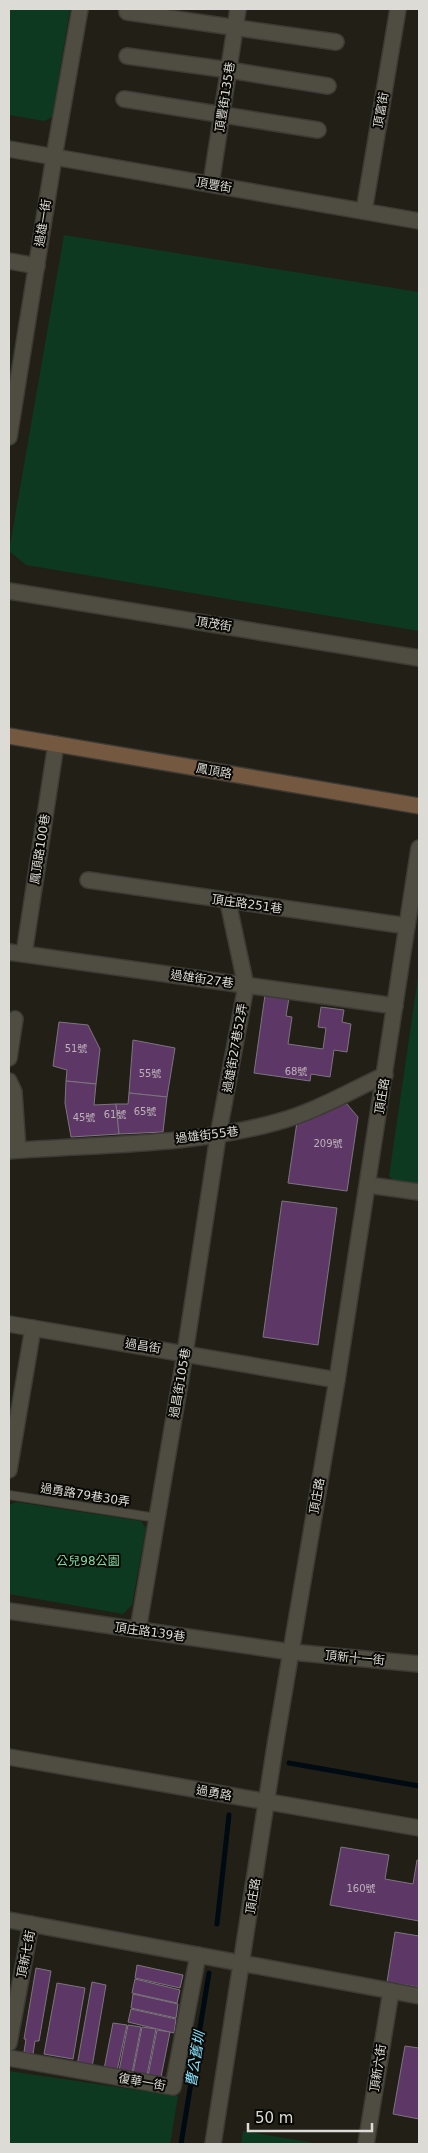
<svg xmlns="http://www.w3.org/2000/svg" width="428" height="2153" font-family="'DejaVu Sans','Noto Sans TC',sans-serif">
<rect width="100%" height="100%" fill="#211f16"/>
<g fill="#0d3920">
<path d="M9 9H70L52 117 44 121 9 115Z"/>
<path d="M64 235 419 292V631L26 565 9 551Z"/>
<path d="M419 970V1190L400 1187 389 1176Z"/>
<path d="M16 1502 141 1521 146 1528 132 1605 123 1614 9 1594V1505Z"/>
<path d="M9 2071 178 2096 170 2144H9Z"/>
<path d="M243 2131 320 2144H241Z"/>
</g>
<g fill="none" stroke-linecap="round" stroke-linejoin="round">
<g stroke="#000a12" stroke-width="5">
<path d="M289 1763 419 1786"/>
<path d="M217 1924 229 1815"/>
<path d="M181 2144 209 1973"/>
</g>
</g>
<g fill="#5d3766" stroke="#7c757e">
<path d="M265 995 289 998 286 1016 292 1017 288 1044 323 1049 326 1028 318 1027 321 1007 344 1010 342 1022 351 1024 347 1052 334 1050 330 1077 311 1074 310 1081 254 1073Z"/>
<path d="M59 1022 88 1025 100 1049 96 1084 66 1081 67 1070 53 1066Z"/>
<path d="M133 1040 175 1048 167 1097 129 1093Z"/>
<path d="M66 1081 96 1084 94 1105 116 1104 119 1134 71 1137 65 1103Z"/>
<path d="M129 1093 167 1097 163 1132 119 1134 116 1104H128Z"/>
<path d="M346 1103 358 1117 347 1191 288 1183 297 1122Z"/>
<path d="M282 1201 337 1208 318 1345 263 1337Z"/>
<path d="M341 1847 389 1855 385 1879 413 1884 417 1860 419 1861V1921L330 1905Z"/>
<path d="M395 1932 419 1936V1987L387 1982Z"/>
<path d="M137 1965 183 1975 180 1988 135 1978Z"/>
<path d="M36 1968 51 1971 39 2041H35L33 2054 24 2052 26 2039H24Z"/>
<path d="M135 1979 180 1990 177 2003 132 1993Z"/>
<path d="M92 1982 106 1985 90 2079 75 2077Z"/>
<path d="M57 1983 85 1988 73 2059 44 2054Z"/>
<path d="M133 1994 178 2004 176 2018 131 2008Z"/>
<path d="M131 2009 176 2019 174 2033 128 2022Z"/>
<path d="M113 2023 127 2025 117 2071 104 2069Z"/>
<path d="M128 2025 141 2027 132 2073 119 2071Z"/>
<path d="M142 2027 156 2029 147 2075 133 2073Z"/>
<path d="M157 2030 170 2032 161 2077 148 2076Z"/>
<path d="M405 2046 419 2048V2119L393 2114Z"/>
</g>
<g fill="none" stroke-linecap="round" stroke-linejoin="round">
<g stroke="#3d3b35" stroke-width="10">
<path id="lane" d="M9 1495 157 1518"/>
</g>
<g stroke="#3d3b35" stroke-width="18">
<g id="street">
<path d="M127 12 336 42"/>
<path d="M127 56 229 70 328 86"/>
<path d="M124 99 318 130"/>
<path d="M9 149 419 221"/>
<path d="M211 184 238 9"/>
<path d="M364 211 398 9"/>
<path d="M9 261 37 266"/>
<path d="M9 437 54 157 80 9"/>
<path d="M9 591 419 658"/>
<path d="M88 880 407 926"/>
<path d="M9 952 395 1006"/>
<path d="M24 954 56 744"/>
<path d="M9 1058 15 1019"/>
<path d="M9 1081 14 1092 18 1150"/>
<path d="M9 1151C97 1144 192 1146 277 1122 315 1112 350 1091 385 1075"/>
<path d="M368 1185 419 1192"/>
<path d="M9 1324 337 1380"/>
<path d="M9 1470 33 1328"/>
<path d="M9 1611 291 1652 419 1664"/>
<path d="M138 1630 185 1353 218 1136 246 986 228 902"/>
<path d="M9 1757 419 1828"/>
<path d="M9 1920 419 1996"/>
<path d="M9 2043 31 1924"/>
<path d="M9 2058 173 2087 198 1955"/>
<path d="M213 2144 275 1746 337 1380 419 848"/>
<path d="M366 2144 391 1991"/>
</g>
</g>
<g stroke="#3d3b35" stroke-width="18">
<path id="secondary" d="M9 736 419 806"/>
</g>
<use href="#lane" stroke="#4f4c42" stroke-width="8"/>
<use href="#street" stroke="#4f4c42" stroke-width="15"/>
<use href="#secondary" stroke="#745840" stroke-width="15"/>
</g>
<g text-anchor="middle" stroke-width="4" stroke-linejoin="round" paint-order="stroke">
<g font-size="10" fill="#bdb2b9">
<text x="76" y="1052">51號</text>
<text x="296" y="1075">68號</text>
<text x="150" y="1077">55號</text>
<text x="145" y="1115">65號</text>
<text x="115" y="1118">61號</text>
<text x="84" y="1121">45號</text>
<text x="328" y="1147">209號</text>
<text x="361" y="1892">160號</text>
</g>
<g font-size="12" fill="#dddbd5" stroke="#0a0905">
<text transform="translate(225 97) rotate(-81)" y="4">頂豐街135巷</text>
<text transform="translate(381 110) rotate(-80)" y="4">頂富街</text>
<text transform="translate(214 185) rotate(10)" y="4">頂豐街</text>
<text transform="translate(43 223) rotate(-81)" y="4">過雄一街</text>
<text transform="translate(214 624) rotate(9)" y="4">頂茂街</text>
<text transform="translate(214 771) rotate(10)" y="4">鳳頂路</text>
<text transform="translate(40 849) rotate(-81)" y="4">鳳頂路100巷</text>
<text transform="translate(247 904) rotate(8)" y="4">頂庄路251巷</text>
<text transform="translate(202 979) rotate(8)" y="4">過雄街27巷</text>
<text transform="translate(235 1048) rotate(-80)" y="4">過雄街27巷52弄</text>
<text transform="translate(382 1096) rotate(-81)" y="4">頂庄路</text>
<text transform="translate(207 1135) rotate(-7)" y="4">過雄街55巷</text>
<text transform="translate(143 1346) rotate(9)" y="4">過昌街</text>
<text transform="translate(180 1383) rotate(-80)" y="4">過昌街105巷</text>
<text transform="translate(85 1495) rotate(9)" y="4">過勇路79巷30弄</text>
<text transform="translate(317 1496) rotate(-80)" y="4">頂庄路</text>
<text transform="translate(150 1632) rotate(8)" y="4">頂庄路139巷</text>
<text transform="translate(355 1658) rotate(5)" y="4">頂新十一街</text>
<text transform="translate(214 1793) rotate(10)" y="4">過勇路</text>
<text transform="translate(253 1896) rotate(-81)" y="4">頂庄路</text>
<text transform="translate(26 1954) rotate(-79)" y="4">頂新七街</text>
<text transform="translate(378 2068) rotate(-81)" y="4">頂新六街</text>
<text transform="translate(142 2082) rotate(10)" y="4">復華一街</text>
</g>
<g font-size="12" fill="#81d9a0" stroke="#0a0905">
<text x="88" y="1565">公兒98公園</text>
</g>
<g font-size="14" font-style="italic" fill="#87e0fe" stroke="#0a0905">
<text transform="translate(195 2059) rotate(-81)" y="5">曹公舊圳</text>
</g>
</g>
<rect width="428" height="2153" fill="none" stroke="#dddbd5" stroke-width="20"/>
<path d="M248 2123v8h124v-8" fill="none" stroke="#dddbd5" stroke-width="2.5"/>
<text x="255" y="2123" font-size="15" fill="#dddbd5" stroke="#0a0905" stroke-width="4" paint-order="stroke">50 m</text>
</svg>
